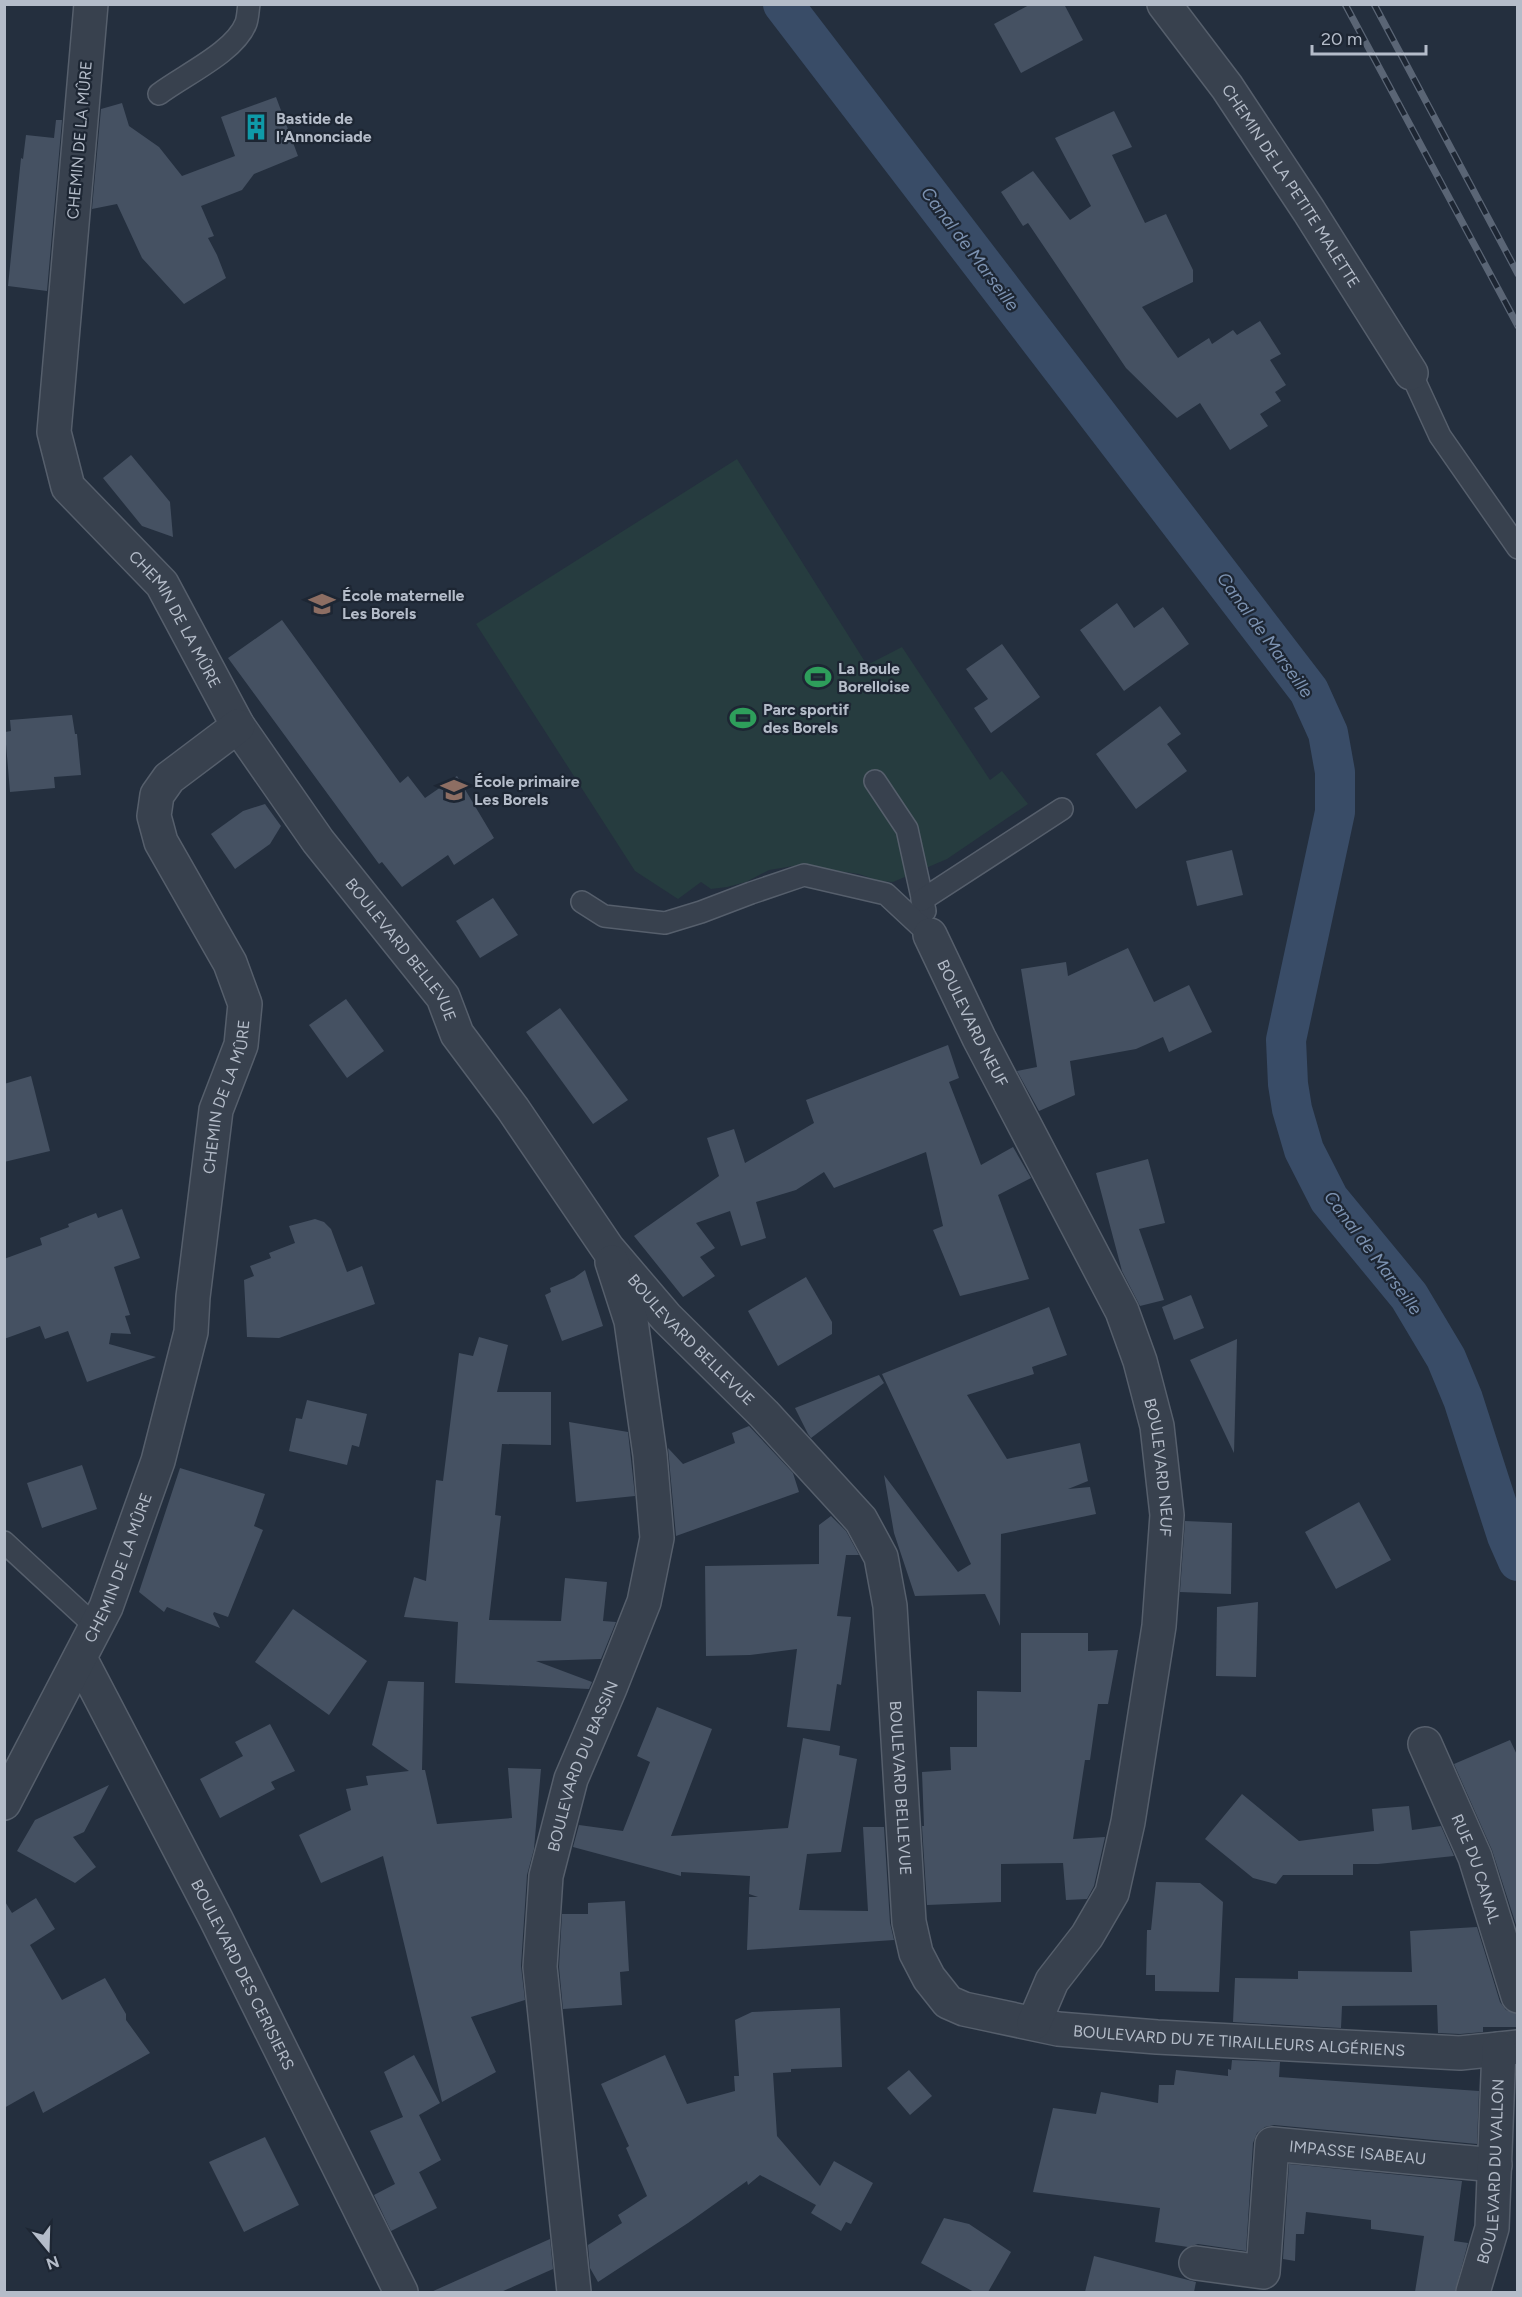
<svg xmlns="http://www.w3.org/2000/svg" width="1522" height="2297" font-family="Figtree,sans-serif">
<rect width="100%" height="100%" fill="#242f3e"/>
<path fill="#263c3f" d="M737 459 867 665 902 647 990 780 1002 771 1028 804 947 859 893 882 879 881 859 874 816 868 793 866 769 870 746 882 727 887 711 889 701 882 678 899 635 871 476 624Z"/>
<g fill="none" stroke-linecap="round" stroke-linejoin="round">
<path stroke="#394c67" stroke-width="40" d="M783 4 1309 691 1328 733 1335 772V812L1286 1040 1288 1084 1292 1109 1304 1150 1329 1199 1409 1296 1446 1358 1463 1399 1507 1536 1518 1561"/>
</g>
<g fill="#455162">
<path d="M1031 4H1064L1083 40 1021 73 994 24Z"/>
<path d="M276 97 298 156 254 174 242 190 201 206 214 236 208 238 217 255 226 278 184 304 142 258 117 204 92 209 101 109 122 103 129 126 159 147 182 176 235 156 221 117Z"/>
<path d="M1114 111 1132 147 1112 155 1145 223 1166 214 1193 270V282L1142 307 1178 358 1209 338 1212 344 1233 330 1237 335 1260 321 1281 354 1270 360 1286 385 1275 392 1281 401 1260 414 1268 426 1230 450 1200 403 1177 418 1126 368 1028 223 1023 226 1001 192 1033 171 1070 220 1091 206 1055 138Z"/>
<path d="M56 120H62L47 291 8 286 21 158 23 159 26 135 54 138Z"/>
<path d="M131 455 170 502 173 537 142 526 103 478Z"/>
<path d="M1117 603 1134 628 1163 607 1189 644 1124 691 1080 630Z"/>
<path d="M282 620 400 783 408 776 425 798 457 776 494 838 454 865 448 855 402 887 382 862 379 864 228 658Z"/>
<path d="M1002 644 1040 697 991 733 974 708 988 699 966 669Z"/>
<path d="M1160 706 1181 734 1167 744 1187 771 1136 809 1096 754Z"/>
<path d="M72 715 75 734H77L81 775 54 777 55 788 10 792 5 732 11 731 10 720Z"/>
<path d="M265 804 281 826 270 844 235 869 211 834 243 811Z"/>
<path d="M1232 850 1243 895 1197 906 1186 861Z"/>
<path d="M493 898 518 935 480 958 456 921Z"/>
<path d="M1128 948 1154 1002 1189 985 1212 1032 1169 1052 1163 1037 1136 1049 1070 1061 1075 1095 1039 1111 1017 1071 1037 1067 1021 969 1066 962 1068 976Z"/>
<path d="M346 999 384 1051 347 1078 309 1025Z"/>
<path d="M560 1008 628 1100 593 1124 526 1032Z"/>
<path d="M948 1045 959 1078 949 1082 981 1165 1013 1147 1031 1178 998 1195 1029 1279 960 1296 933 1230 943 1226 926 1152 834 1188 824 1172 796 1190 756 1202 766 1238 741 1246 730 1211 696 1223 715 1248 700 1257 715 1276 683 1297 634 1236 719 1176 707 1138 734 1129 745 1163 814 1123 806 1100Z"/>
<path d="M31 1076 50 1151 4 1162V1084Z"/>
<path d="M1148 1159 1165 1223 1139 1229 1164 1300 1140 1306 1122 1271 1096 1173Z"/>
<path d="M122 1209 140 1258 114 1267 130 1315 125 1316 131 1334 111 1333 109 1344 156 1357 87 1382 68 1331 45 1339 40 1326 4 1339V1259L42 1245 40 1238 69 1227 68 1224 96 1213 98 1218Z"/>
<path d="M315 1219 324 1222 331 1229 347 1272 362 1266 375 1304 279 1338 247 1337 244 1280 254 1276 250 1266 271 1258 269 1253 295 1243 289 1226Z"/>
<path d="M585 1270 603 1326 562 1341 545 1295 551 1292 550 1288 574 1278Z"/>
<path d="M806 1277 832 1322V1334L778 1366 748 1311Z"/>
<path d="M1191 1295 1204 1328 1174 1340 1162 1307Z"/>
<path d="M1049 1307 1067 1355 1032 1367 1034 1374 967 1395 1007 1459 1080 1443 1088 1481 1068 1489 1090 1487 1096 1514 1001 1534 1000 1626 985 1594 915 1596 894 1533 884 1475 958 1572 971 1564 882 1374Z"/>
<path d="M479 1337 508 1345 497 1392H551V1445L502 1444 495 1515 501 1516 489 1620 561 1621 565 1578 607 1582 603 1621 616 1622 601 1659 536 1661 592 1682 589 1689 455 1683 458 1622 404 1617 414 1577 426 1581 436 1480 443 1481 459 1353 473 1356Z"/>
<path d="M1237 1339 1234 1453 1190 1360Z"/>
<path d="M879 1375 884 1383 811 1438 808 1434 795 1408Z"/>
<path d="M307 1400 367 1414 359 1447 352 1445 347 1465 289 1451 296 1418 302 1419Z"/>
<path d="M569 1422 628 1432 635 1496 576 1502Z"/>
<path d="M749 1426 793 1473 799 1492 676 1536 668 1448 683 1464 735 1443 732 1433Z"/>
<path d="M82 1465 97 1509 42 1528 27 1483Z"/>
<path d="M180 1468 265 1494 254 1526 263 1530 228 1617 214 1612 213 1614 220 1628 167 1607 164 1612 139 1592Z"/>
<path d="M1359 1502 1391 1560 1336 1589 1305 1532Z"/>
<path d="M831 1516 846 1531 859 1555H846L837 1616 851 1617 841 1685 837 1684 830 1731 787 1727 797 1649 750 1655 706 1656 705 1566 819 1564V1525Z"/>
<path d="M1185 1521 1232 1523 1231 1594 1180 1592Z"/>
<path d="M1258 1602 1256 1677 1216 1676 1217 1607Z"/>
<path d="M293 1609 367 1661 329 1715 255 1662Z"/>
<path d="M1021 1633H1088V1651L1118 1650 1108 1704H1098L1090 1760H1085L1073 1839 1105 1837 1094 1886 1087 1899 1066 1900 1063 1863 1001 1864V1902L927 1905 922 1826H924L922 1772 951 1770 950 1747H977V1691L1021 1692Z"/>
<path d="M388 1681 424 1682 422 1770H425L437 1824 512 1818 508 1768 541 1769 534 1849 527 1875 521 1966 525 2000 471 2017 496 2072 442 2102 383 1856 321 1883 299 1835 351 1810 346 1789 368 1785 366 1776 409 1771 372 1745Z"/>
<path d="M657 1707 712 1729 671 1836 788 1828 803 1738 840 1746 839 1755 857 1759 841 1852 807 1854 799 1910 868 1911 863 1827H884L890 1923 894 1940 747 1950 749 1897H758L749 1894 750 1876 681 1872V1876L573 1847 579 1825 623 1831 650 1762 637 1756Z"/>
<path d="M270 1724 295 1771 271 1782 275 1789 220 1818 200 1779 243 1756 235 1742Z"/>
<path d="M1510 1740 1518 1757V1931L1492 1850 1454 1764Z"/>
<path d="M109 1785 84 1832 73 1837 96 1867 75 1883 17 1851 35 1820Z"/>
<path d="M1242 1794 1299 1841 1374 1831 1372 1809 1409 1806 1412 1830 1441 1826 1454 1856 1378 1864H1353V1875H1283L1276 1884 1253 1878 1205 1839Z"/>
<path d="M1156 1882 1200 1883 1223 1902 1219 1992 1155 1991V1975H1146L1147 1930H1151Z"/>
<path d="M36 1898 55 1929 30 1945 62 2000 105 1978 126 2014V2020L150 2053 43 2113 34 2091 4 2108V1900L12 1913Z"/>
<path d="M625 1901 629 1971 620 1972 622 2005 563 2009 559 1967 562 1914H588V1903Z"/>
<path d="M1477 1927 1500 2002 1506 2010 1518 2014V2027H1483V2032L1460 2034 1438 2033 1437 2005 1342 2006 1341 2028 1233 2022 1235 1978 1298 1979V1971L1412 1972 1410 1931Z"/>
<path d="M840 2008 842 2067 791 2069V2072L773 2073 777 2136 820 2186 834 2161 873 2183 851 2224 846 2222 841 2231 811 2213 816 2205 760 2175 748 2185 747 2181 688 2223 598 2282 590 2268 588 2245 622 2223 618 2215 647 2196 626 2148 629 2146 601 2084 665 2055 687 2104 735 2091 734 2076H739L735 2020 752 2012Z"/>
<path d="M414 2055 440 2103 419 2115 441 2160 414 2175 419 2172 437 2208 391 2231 374 2195 395 2184 370 2131 403 2117 384 2072Z"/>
<path d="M1232 2060 1280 2062 1279 2077 1479 2091 1477 2144 1274 2125 1265 2127 1257 2133 1253 2143 1246 2251 1198 2244 1188 2247 1155 2242 1160 2208 1033 2192 1053 2108 1096 2114 1101 2092 1158 2103 1159 2085H1174L1176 2070 1228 2076V2069L1231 2070Z"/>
<path d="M909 2070 932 2096 910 2115 887 2088Z"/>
<path d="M265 2137 299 2205 244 2232 209 2162Z"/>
<path d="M1289 2164 1462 2181 1454 2241 1468 2243 1455 2292H1415L1424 2236 1371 2229V2220L1306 2212 1304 2234H1296L1295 2261 1283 2259Z"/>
<path d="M944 2218 969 2224 1011 2252 988 2292H974L921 2263Z"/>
<path d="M550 2239 553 2269 501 2292H431Z"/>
<path d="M1094 2256 1196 2282 1194 2292H1085Z"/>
</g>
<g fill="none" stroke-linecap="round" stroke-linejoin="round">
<g stroke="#565f6c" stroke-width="24">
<g id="lane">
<path d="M159 94C184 75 235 52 246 23 248 17 248 10 249 4"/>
<path d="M1411 373 1440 436 1518 548"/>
<path d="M875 781 907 829 925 911"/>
<path d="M922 900 1062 809"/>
<path d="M582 902 604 916 665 923 701 912 751 893 804 875 886 894 930 935"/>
<path d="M4 1542 96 1627"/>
</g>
</g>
<g stroke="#565f6c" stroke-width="36">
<g id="street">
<path id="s1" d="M91 4 54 432 68 487 162 584 238 726 318 841 443 997 457 1034 513 1109 608 1249 666 1317 764 1414 861 1520 881 1557 890 1606 909 1922 916 1953 929 1978 948 2002 964 2009 1058 2029 1157 2037 1460 2053 1518 2047"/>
<path id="s2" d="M1164 4 1227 87 1309 211 1411 373"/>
<path id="s3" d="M930 935 979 1038 1122 1311 1140 1361 1157 1426 1167 1515 1159 1626 1128 1822 1112 1893 1087 1936 1052 1981 1034 2023"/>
<path id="s4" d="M80 1658 216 1919 401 2292"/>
<path id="s5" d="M1425 1744 1475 1857 1518 1996"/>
<path id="s6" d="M4 1803 106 1607 158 1461 191 1332 193 1297 216 1110 241 1045 245 1004 230 963 161 842 154 816 157 795 169 778 238 726"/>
<path id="s7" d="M1196 2263 1263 2272 1272 2144 1495 2165"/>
<path id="s8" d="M574 2292 540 1967 546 1876 571 1779 610 1688 644 1602 657 1538 650 1455 631 1321 612 1262"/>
<path id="s9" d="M1473 2292 1492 2228 1499 2049"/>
</g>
</g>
<use href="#lane" stroke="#38414e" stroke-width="21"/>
<use href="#street" stroke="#38414e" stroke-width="33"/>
<g stroke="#5a6575" stroke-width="7">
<g id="rail">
<path d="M1345 4 1518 326"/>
<path d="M1374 4 1518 274"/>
</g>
</g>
<use href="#rail" stroke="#1d2633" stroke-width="4.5" stroke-dasharray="14" stroke-linecap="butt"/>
</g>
<defs>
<g id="building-bare" transform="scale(2.07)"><path d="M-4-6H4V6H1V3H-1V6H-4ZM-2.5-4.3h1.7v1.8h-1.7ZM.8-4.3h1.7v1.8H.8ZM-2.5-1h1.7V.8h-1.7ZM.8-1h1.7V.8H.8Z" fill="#0f9aa8" stroke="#1d2633" stroke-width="2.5" paint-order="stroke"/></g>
<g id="school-bare" transform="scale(2.07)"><path d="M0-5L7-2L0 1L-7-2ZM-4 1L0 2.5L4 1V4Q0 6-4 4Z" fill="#8d6e63" stroke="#1d2633" stroke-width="2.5" paint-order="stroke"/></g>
<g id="stadium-bare" transform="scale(2.07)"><path d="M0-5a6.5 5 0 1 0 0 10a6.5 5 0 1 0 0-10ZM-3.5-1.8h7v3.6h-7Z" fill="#2e9e5b" stroke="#1d2633" stroke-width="2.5" paint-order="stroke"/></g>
</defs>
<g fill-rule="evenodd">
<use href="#building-bare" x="256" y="127"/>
<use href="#school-bare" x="322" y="604"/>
<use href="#stadium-bare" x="818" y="677"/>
<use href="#stadium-bare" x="743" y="718"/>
<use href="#school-bare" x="454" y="790"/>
</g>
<g text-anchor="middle" stroke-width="4.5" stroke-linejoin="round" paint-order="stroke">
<g font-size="16" font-weight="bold" fill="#b4bcc9" stroke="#1d2633" text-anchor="start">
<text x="276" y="124">Bastide de<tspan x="276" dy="18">l'Annonciade</tspan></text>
<text x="342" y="601">École maternelle<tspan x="342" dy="18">Les Borels</tspan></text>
<text x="838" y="674">La Boule<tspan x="838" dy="18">Borelloise</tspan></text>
<text x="763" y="715">Parc sportif<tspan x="763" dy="18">des Borels</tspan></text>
<text x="474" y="787">École primaire<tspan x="474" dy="18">Les Borels</tspan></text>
</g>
<g font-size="16" fill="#b4bcc9" stroke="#1d2633">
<text transform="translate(79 140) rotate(-85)" y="6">CHEMIN DE LA MÛRE</text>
<text dy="6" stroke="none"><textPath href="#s2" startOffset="222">CHEMIN DE LA PETITE MALETTE</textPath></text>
<text dy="6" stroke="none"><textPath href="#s1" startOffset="658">CHEMIN DE LA MÛRE</textPath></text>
<text dy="6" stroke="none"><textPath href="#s1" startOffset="1060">BOULEVARD BELLEVUE</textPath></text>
<text dy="6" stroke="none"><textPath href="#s3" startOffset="98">BOULEVARD NEUF</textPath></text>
<text dy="6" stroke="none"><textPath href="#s6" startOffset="748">CHEMIN DE LA MÛRE</textPath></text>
<text dy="6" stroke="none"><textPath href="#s1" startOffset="1548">BOULEVARD BELLEVUE</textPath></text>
<text dy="6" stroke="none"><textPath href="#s3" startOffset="584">BOULEVARD NEUF</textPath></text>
<text dy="6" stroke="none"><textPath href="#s6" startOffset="262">CHEMIN DE LA MÛRE</textPath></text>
<text dy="6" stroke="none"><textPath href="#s8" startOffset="534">BOULEVARD DU BASSIN</textPath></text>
<text dy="6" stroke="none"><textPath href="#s1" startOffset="2070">BOULEVARD BELLEVUE</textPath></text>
<text dy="6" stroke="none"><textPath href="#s5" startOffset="135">RUE DU CANAL</textPath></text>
<text dy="6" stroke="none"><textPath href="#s4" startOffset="356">BOULEVARD DES CERISIERS</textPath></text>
<text dy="6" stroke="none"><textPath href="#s1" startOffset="2590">BOULEVARD DU 7E TIRAILLEURS ALGÉRIENS</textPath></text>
<text dy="6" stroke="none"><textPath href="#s7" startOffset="282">IMPASSE ISABEAU</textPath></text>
<text dy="6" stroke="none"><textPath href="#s9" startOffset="123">BOULEVARD DU VALLON</textPath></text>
</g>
<g font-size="18" font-style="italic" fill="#7c92b1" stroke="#1d2633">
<text transform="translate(970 249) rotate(53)" y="6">Canal de Marseille</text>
<text transform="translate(1265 635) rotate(54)" y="6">Canal de Marseille</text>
<text transform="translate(1373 1253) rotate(53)" y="6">Canal de Marseille</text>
</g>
</g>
<rect width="1522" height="2297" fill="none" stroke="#b4bcc9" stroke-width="12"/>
<g transform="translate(48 2249) rotate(161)" stroke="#1d2633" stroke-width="4.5" paint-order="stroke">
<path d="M0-4.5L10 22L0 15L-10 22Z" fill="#b4bcc9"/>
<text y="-9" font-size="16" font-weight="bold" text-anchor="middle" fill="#b4bcc9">N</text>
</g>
<path d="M1312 45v9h114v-9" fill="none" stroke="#b4bcc9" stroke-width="3"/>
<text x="1321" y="45" font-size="18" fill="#b4bcc9" stroke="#1d2633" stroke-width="4.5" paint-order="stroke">20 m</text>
</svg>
